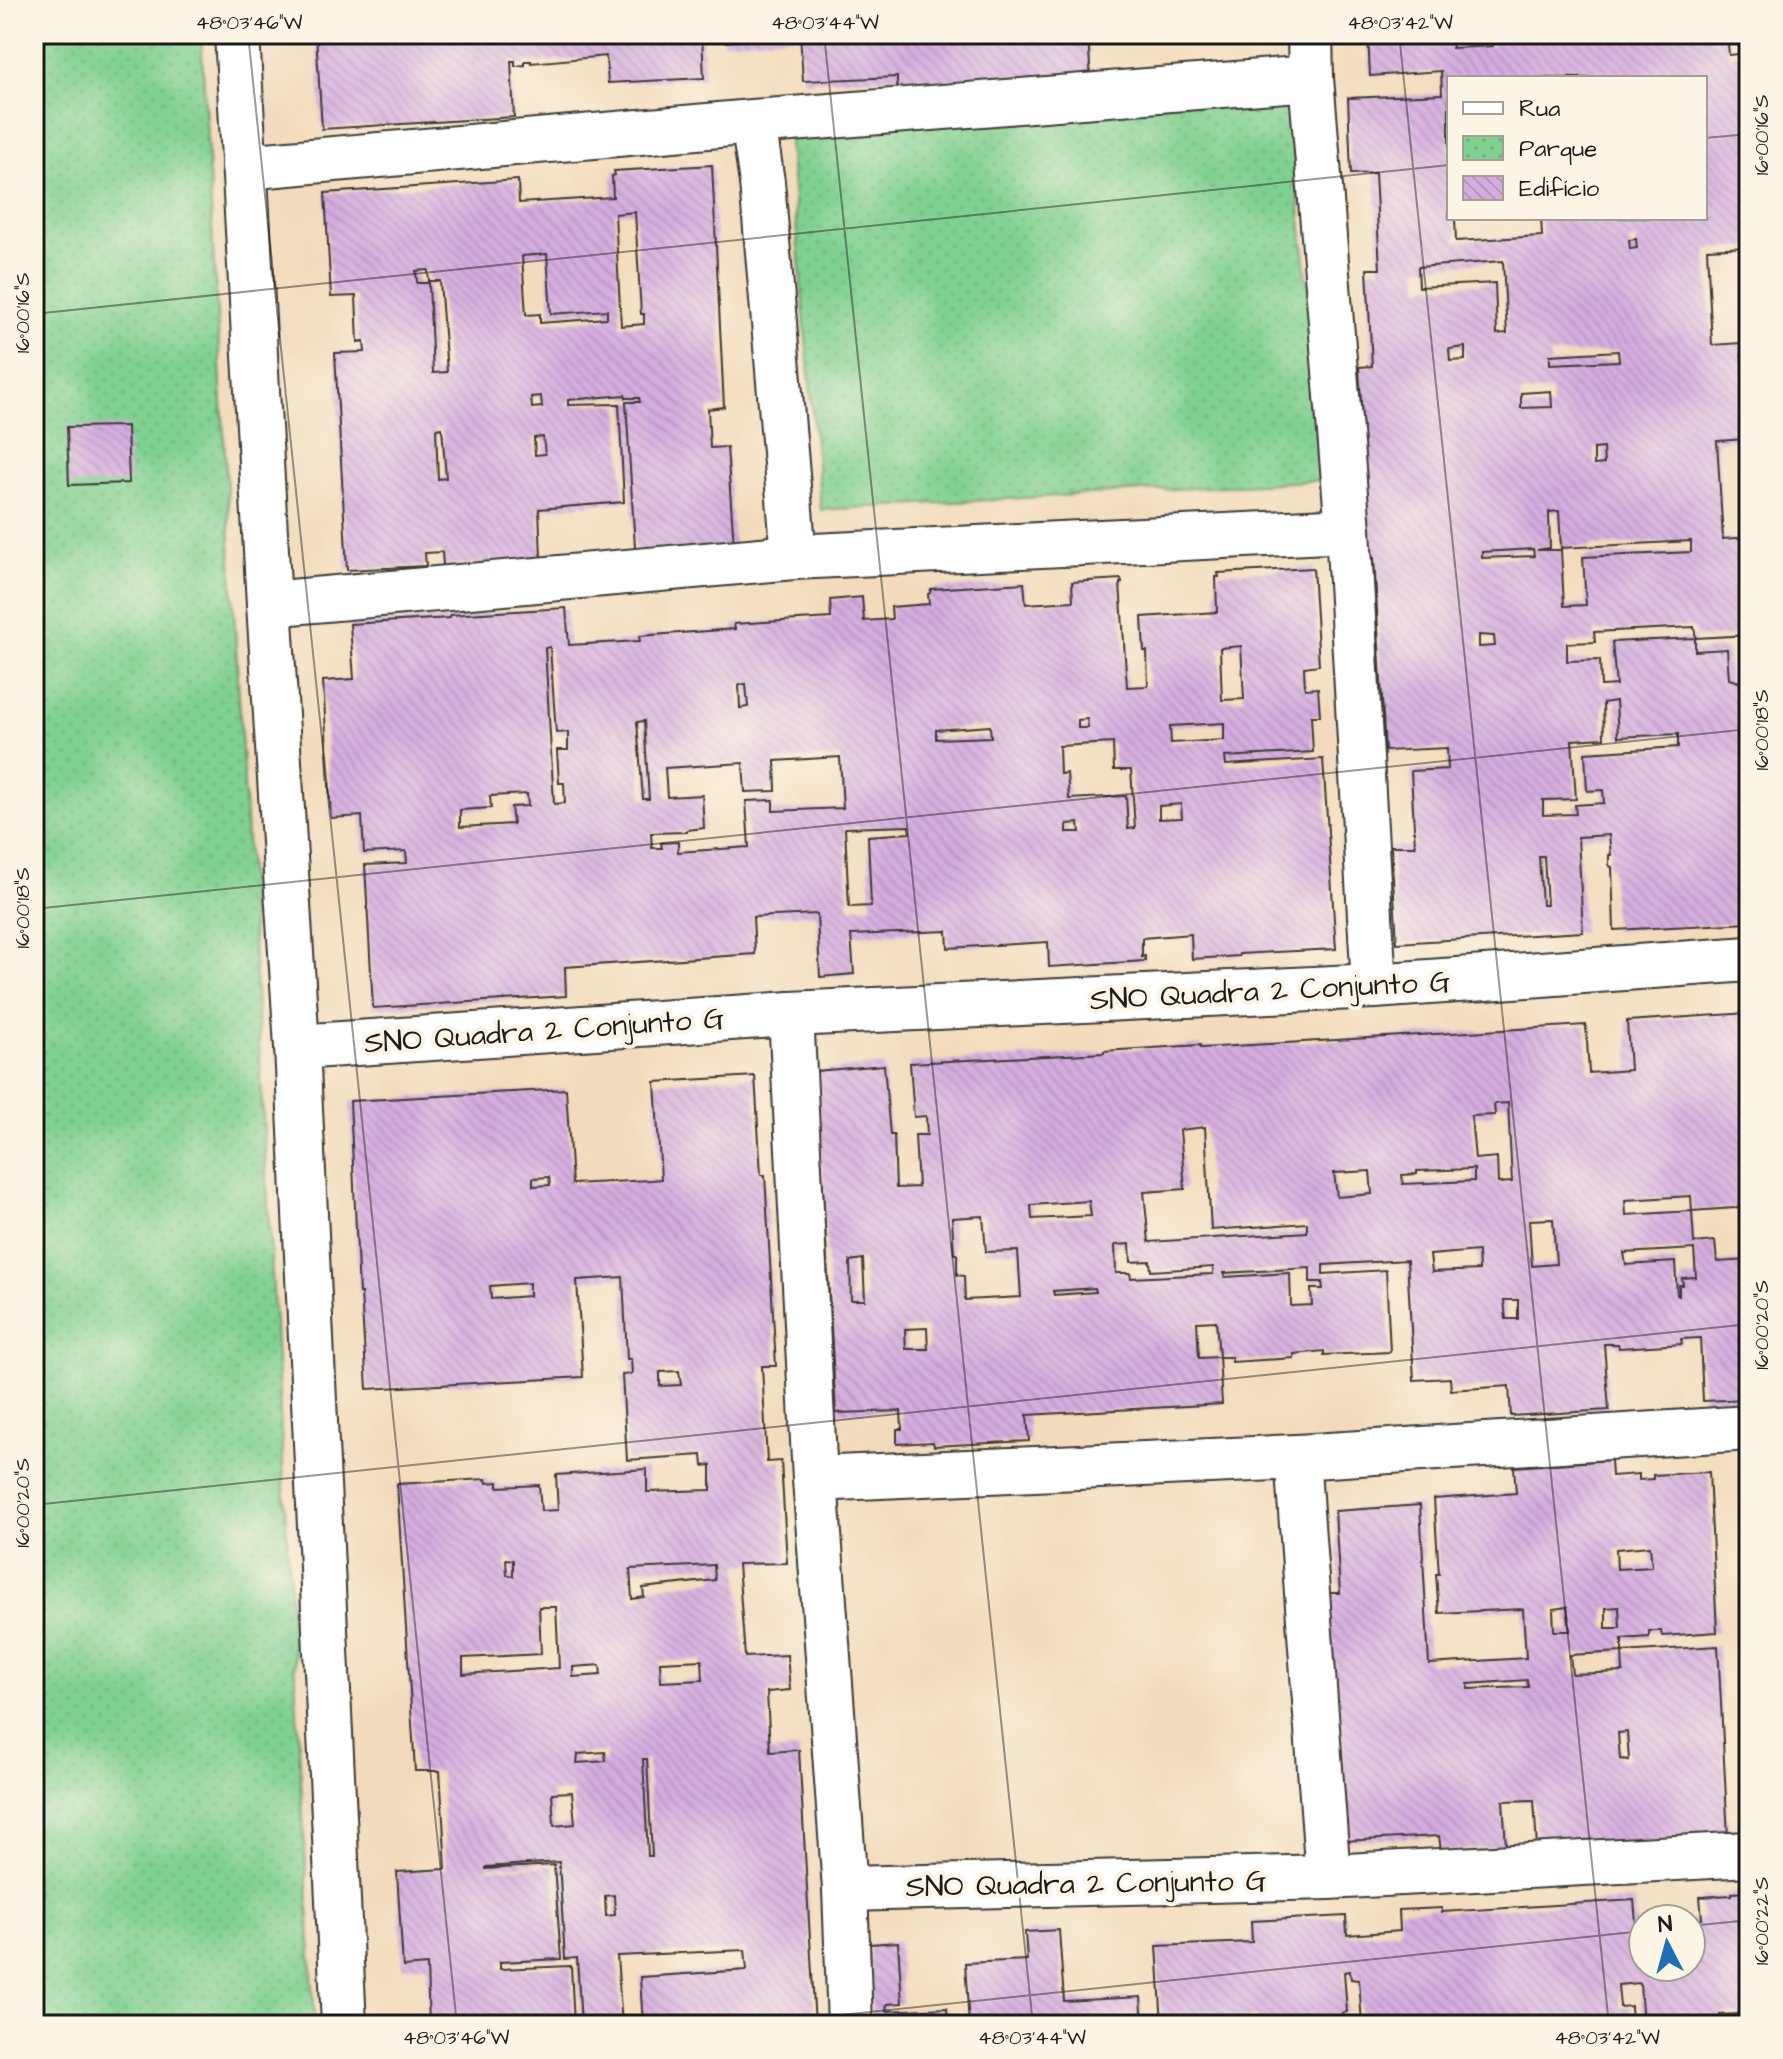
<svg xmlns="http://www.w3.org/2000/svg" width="1783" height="2059" font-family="'Architects Daughter',sans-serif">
<defs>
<pattern id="park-dots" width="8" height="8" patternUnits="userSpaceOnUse" patternTransform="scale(2)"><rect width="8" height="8" fill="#7fd091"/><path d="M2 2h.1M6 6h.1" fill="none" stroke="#6db27c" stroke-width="1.8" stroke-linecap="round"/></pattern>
<pattern id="building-back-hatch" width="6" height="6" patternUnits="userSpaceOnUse" patternTransform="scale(2)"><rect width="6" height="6" fill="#d4addf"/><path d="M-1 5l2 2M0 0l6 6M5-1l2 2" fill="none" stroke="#b594bf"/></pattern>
</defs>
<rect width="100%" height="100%" fill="#fcf5e5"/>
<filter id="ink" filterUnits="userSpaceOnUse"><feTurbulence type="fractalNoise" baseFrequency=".0125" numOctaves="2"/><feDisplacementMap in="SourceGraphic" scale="16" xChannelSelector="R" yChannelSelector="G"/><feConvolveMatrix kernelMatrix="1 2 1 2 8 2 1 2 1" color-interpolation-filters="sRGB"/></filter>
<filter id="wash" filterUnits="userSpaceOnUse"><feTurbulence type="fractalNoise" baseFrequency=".006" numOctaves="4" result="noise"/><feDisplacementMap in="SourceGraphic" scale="32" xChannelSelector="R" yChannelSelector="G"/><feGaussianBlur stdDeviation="1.8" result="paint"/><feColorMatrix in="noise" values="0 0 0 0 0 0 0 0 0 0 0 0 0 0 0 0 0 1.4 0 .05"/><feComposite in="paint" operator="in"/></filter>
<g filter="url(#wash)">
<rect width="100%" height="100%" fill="#f2dbbc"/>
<g fill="url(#park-dots)" stroke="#4e7656" stroke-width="2">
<path d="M34 34H201L315 2025H34Z"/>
<path d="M1289 94 1326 480 821 510 788 132Z"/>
</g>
<g id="blocks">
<g fill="url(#building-back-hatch)" fill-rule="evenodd">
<path d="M316 34H702L704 78 608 83 606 56 531 63V61H525V65L515 66V61H511L514 117 322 129Z"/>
<path d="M723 34H795V36L724 42Z"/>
<path d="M800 34H1088L1091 82 897 94V77L803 81Z"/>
<path d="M1186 34H1282V39L1187 45Z"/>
<path d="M1368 34H1451L1452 48 1493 46V34H1727L1729 55 1748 53 1749 150H1747L1749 247 1707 249 1712 345 1741 343 1746 439 1717 441 1723 539 1749 537V635L1696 638 1694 627 1594 632 1595 642 1567 643V661L1600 660 1601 686 1616 685 1612 642 1695 638V651L1727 649 1729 679 1739 682 1749 693V923L1614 930 1612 867 1609 866V855H1611L1609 835 1578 837 1583 932 1397 943 1391 846H1415L1411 771 1448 769 1447 748 1385 751 1374 558H1370L1359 367 1372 366 1367 269H1380L1375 173 1351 174 1348 98 1442 94 1441 71 1370 76ZM1449 78H1705V218H1541L1542 236 1456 241 1455 218H1449ZM1636 239 1637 248 1630 249 1629 240ZM1503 261 1507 333 1497 334 1495 283 1419 287 1418 267ZM1465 347V360L1450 361 1449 349ZM1618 351 1619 361 1550 364V355ZM1551 391 1552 407 1521 408V393ZM1603 448 1604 464 1594 465V449ZM1559 511 1561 548 1691 541V552L1583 557 1586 605 1564 606 1561 550H1537L1550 548 1549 512ZM1533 549 1534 556 1482 558V552ZM1479 635 1494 636 1495 646 1479 647ZM1616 701 1618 737 1678 734V747L1585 753 1587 791 1603 790 1604 803 1575 805 1576 814 1543 815V800L1576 799 1572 740 1604 738 1603 703ZM1539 856H1544L1547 905H1542Z"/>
<path d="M712 165 724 407 708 409 710 448 727 447 734 546 638 551 637 548H635L626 402H640L639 398H626L625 395 568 400V405L619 404 624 502 539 509 541 558 443 566 442 552 425 553 426 566 347 570 335 353 365 352 364 341 358 342 356 296 331 297 325 193 518 180 519 203 613 197 612 176 615 175 614 171ZM635 212 641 314H644V324L621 326 615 214ZM547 254 551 314 607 310V318L540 323V314L526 315 522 256ZM428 270 429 281H440L447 372 433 373 429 283H417L416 271ZM541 396 542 407 532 408 531 397ZM442 428 446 478 438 479 436 429ZM543 437 545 454 535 455 534 438Z"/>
<path d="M127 426 129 483 69 485 67 427Z"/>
<path d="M1313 568 1319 665 1304 667 1305 689 1318 688 1320 716H1311L1313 752 1225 757 1226 765 1323 759 1336 949 1239 954V956L1192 959 1191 934 1142 938V957L1145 956V961L1049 967 1048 942 948 948 947 931 851 935 854 974 820 977 817 914 753 917 755 954 565 967 566 996 373 1008 365 865 407 863 406 851 364 853 362 816 331 818 323 681 354 679 350 624 450 618V615L566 608 569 645 640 641 639 636 735 629 734 624 831 618 830 600 862 597 864 621 892 619 891 607 929 604 928 594 930 593 931 589 1024 583 1026 604 1073 601 1072 582 1121 579 1122 583H1120L1127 687 1148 686 1147 651H1144L1142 617 1217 612 1216 577H1219L1218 573ZM1241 646 1244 699 1222 700 1220 648ZM550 647 556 733 568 732V750H557L559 783H564L565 803 554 804 545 648ZM746 684 748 707 740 708 739 685ZM1087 719 1088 728H1078V720ZM644 721 649 799H643L637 722ZM1224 723V740L1171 743 1170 726ZM990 726 991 737 936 739V730ZM1113 743 1114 770H1131L1135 828 1128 829 1126 796 1069 799 1067 773 1060 774 1059 746ZM840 757 843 808 773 811V800L746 801 749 847 678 852V842L661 843 662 848H652L651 833 687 832V830L704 828 702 795 667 797 665 768 743 763 745 792 776 791 775 761ZM527 794 528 806 511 807 513 824 460 827V810L491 808 490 796ZM1181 804 1182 818 1159 819V806ZM1079 823 1080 832H1067V824ZM909 826 910 833 868 836 871 906 849 907 845 828Z"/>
<path d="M1749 1013V1207L1692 1211 1691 1196 1625 1200 1626 1215 1692 1211 1694 1243 1715 1241 1717 1262 1749 1260V1399L1703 1401 1700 1338 1681 1339 1682 1344 1619 1348 1618 1344H1604L1609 1410 1511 1416 1509 1386 1451 1390 1450 1378 1414 1380 1407 1260 1323 1265V1274L1386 1270 1390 1352 1324 1355V1351L1294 1354V1358L1232 1362V1357H1219L1222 1404 1027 1415 1029 1441 934 1446 933 1442 897 1444V1429H902L901 1411 836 1413 816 1071 884 1065 890 1135H894L896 1188 918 1187 915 1135H927L926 1116 914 1117 910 1063 1104 1053V1051L1200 1045 1201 1048 1586 1025 1589 1073 1630 1070 1627 1021ZM1508 1103 1512 1182 1498 1183 1497 1157 1475 1159 1471 1116 1495 1115 1494 1104ZM1205 1127 1211 1230 1307 1223V1232L1149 1242 1144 1192 1185 1189 1180 1130ZM1474 1169V1181L1403 1184 1402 1175 1417 1174V1171ZM1370 1171 1372 1194 1337 1197 1334 1173ZM1089 1201 1091 1216 1032 1219 1031 1205ZM983 1216 986 1252 1018 1251 1021 1297 965 1300 964 1276 957 1275V1254H954L952 1218ZM1553 1219 1556 1264 1532 1266 1529 1220ZM1130 1244 1131 1262 1150 1261 1151 1271 1213 1267V1274L1131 1278 1130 1273H1116L1115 1245ZM1694 1249 1696 1277 1682 1278 1683 1285H1679V1296L1677 1295 1675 1262 1626 1265 1624 1253ZM1478 1251 1479 1270 1432 1272 1430 1255ZM863 1259 865 1300H851L850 1261ZM1310 1268V1282H1322L1323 1289H1311L1312 1305 1291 1306 1290 1273 1225 1277 1224 1273ZM1095 1288 1096 1292 1054 1295 1053 1291ZM1504 1300H1518V1319H1506ZM1216 1321 1219 1357 1199 1358 1197 1322ZM927 1328 928 1349H906L905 1329Z"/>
<path d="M755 1076 761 1175H765L776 1366H762L767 1462 781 1461 787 1563 738 1564 745 1657 787 1655 790 1690 767 1692 770 1752 799 1750 815 2025H643L640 1977 747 1970 745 1950 617 1956 622 2025H581L577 1958 565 1959 559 1862 486 1867V1869L554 1865 561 1959 500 1962V1969L571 1966 574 2025H429L427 1965 403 1967 397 1872 446 1869 440 1771H415L397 1484 486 1479 487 1483 498 1482V1487L539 1485 541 1511 558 1510 556 1475 647 1469V1492L711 1490V1465L703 1466 702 1455 627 1460 622 1375 632 1374 631 1359H627L623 1277 577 1280 583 1377 367 1389 361 1293H359L350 1101 566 1089 572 1184 651 1180 661 1179 655 1082ZM549 1177 550 1185 533 1186V1178ZM529 1283V1296L491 1299 490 1286ZM679 1371 681 1385 660 1386V1372ZM506 1559 513 1560V1576L507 1575ZM714 1565 715 1580 643 1588 644 1597 632 1599 630 1569ZM539 1607H556L559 1668 463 1674V1658L541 1654ZM702 1660 703 1680 661 1682 660 1662ZM600 1665 601 1675 573 1677V1667ZM605 1752 606 1761 577 1763 578 1754ZM643 1759H647L652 1856H648ZM572 1792 575 1824 554 1826 552 1793ZM614 1895 615 1915 606 1916 605 1896Z"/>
<path d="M1611 1460 1612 1476 1639 1474V1480L1653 1479V1475L1709 1472 1717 1632 1662 1636 1661 1631H1649V1637L1622 1639V1652L1570 1655 1572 1674 1623 1672 1622 1652 1718 1646 1728 1837 1537 1848 1534 1800 1503 1801 1506 1847 1441 1851 1439 1836 1342 1841 1328 1593H1340L1335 1511 1420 1505 1429 1664 1526 1658 1523 1609 1439 1613 1436 1574H1439L1434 1499 1516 1493 1514 1467ZM1650 1546 1652 1567 1617 1569 1616 1549ZM1567 1607 1570 1631H1554L1553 1609ZM1619 1607 1620 1628H1606V1608ZM1527 1680 1528 1687 1468 1689V1684ZM1627 1732 1629 1760 1620 1759 1618 1733Z"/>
<path d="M1749 1892V2025H1739V2014L1720 2015 1721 2025H1643L1640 1983 1618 1985 1620 2007 1631 2006 1632 2025H1362L1359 1980 1351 1979 1350 1971 1344 1972 1347 2012 1342 2013V2025H1256V2017H1249V2025H1162L1157 1946 1252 1942 1251 1921 1346 1916 1347 1935 1400 1931 1399 1910 1442 1908V1912L1634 1900 1636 1923 1643 1922V1967H1691V1920L1702 1919 1700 1897 1732 1895V1893Z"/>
<path d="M1059 1930 1064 2001 1141 1997 1143 2025H1065V2023L969 2025 965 1963 1027 1960 1025 1932Z"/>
<path d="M898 1942 902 2003 887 2004 886 2011 947 2008 948 2025H872L870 1944Z"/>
</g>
</g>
</g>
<g filter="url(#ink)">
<use href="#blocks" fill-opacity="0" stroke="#3c3934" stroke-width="2"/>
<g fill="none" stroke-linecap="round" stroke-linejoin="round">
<g stroke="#3c3934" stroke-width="48">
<g id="minor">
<path d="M237 34 269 604 297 1047 344 2025"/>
<path d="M1310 34 1311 78 1348 530 1374 986"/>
<path d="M753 122 762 182 794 557"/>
<path d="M244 167 753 122 1311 78"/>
<path d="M269 604 794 557 1348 530"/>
<path d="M791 1014 815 1479 845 1889 850 2025"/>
<path d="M297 1047 791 1014 1374 986 1749 959"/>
<path d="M1297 1457 1328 1877"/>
<path d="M815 1479 1297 1457 1749 1428"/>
<path d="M845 1889 1328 1877 1749 1854"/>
</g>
</g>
<use href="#minor" stroke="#fff" stroke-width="44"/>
</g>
</g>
<path fill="none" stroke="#1c1c1c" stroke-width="2" stroke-opacity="0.45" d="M248 34 457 2025M824 34 1033 2025M1399 34 1609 2025M1705 138 1749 134M34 314 1449 165M34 909 1749 729M34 1505 1749 1324M1691 1926 1749 1920M745 2025 1643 1931"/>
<g text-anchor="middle" stroke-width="8" stroke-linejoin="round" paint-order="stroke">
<g font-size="30" fill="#1c1c1c" stroke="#fcf5e5">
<text transform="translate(1270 990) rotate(-3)" y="10">SNO Quadra 2 Conjunto G</text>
<text transform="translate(544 1030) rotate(-4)" y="10">SNO Quadra 2 Conjunto G</text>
<text transform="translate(1086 1883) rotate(-1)" y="10">SNO Quadra 2 Conjunto G</text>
</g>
</g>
<rect width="1783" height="2059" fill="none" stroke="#fcf5e5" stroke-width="88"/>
<rect x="1447" y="76" width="260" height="144" fill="#fcf5e5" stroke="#a29e95" stroke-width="2"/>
<rect x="1463" y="102" width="40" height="12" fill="#ffffff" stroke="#a29e95" stroke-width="2"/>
<text x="1519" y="116" font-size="24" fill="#1c1c1c">Rua</text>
<rect x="1463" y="136" width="40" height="24" fill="url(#park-dots)" stroke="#a29e95" stroke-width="2"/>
<text x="1519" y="156" font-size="24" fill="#1c1c1c">Parque</text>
<rect x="1463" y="176" width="40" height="24" fill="url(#building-back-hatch)" stroke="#a29e95" stroke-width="2"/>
<text x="1519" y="196" font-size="24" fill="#1c1c1c">Edifício</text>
<g transform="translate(1667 1943) rotate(354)"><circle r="38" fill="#fcf5e5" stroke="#a29e95" stroke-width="2"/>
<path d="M0-6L14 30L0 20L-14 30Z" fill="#1f6fb2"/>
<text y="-12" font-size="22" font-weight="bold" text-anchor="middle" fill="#1c1c1c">N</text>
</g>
<rect x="44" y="44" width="1695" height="1971" fill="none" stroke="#1c1c1c" stroke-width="3"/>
<g font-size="20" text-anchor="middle" fill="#1c1c1c">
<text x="249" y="29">48°03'46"W</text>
<text x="825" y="29">48°03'44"W</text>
<text x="1400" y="29">48°03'42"W</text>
<text transform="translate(1761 135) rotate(-90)" y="7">16°00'16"S</text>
<text transform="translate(22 313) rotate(-90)" y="7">16°00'16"S</text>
<text transform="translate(1761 730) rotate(-90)" y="7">16°00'18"S</text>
<text transform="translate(22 908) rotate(-90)" y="7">16°00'18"S</text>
<text transform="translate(1761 1325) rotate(-90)" y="7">16°00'20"S</text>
<text transform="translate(22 1503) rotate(-90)" y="7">16°00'20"S</text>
<text transform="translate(1761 1921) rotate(-90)" y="7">16°00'22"S</text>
<text x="456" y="2044">48°03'46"W</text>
<text x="1032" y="2044">48°03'44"W</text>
<text x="1607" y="2044">48°03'42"W</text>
</g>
</svg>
